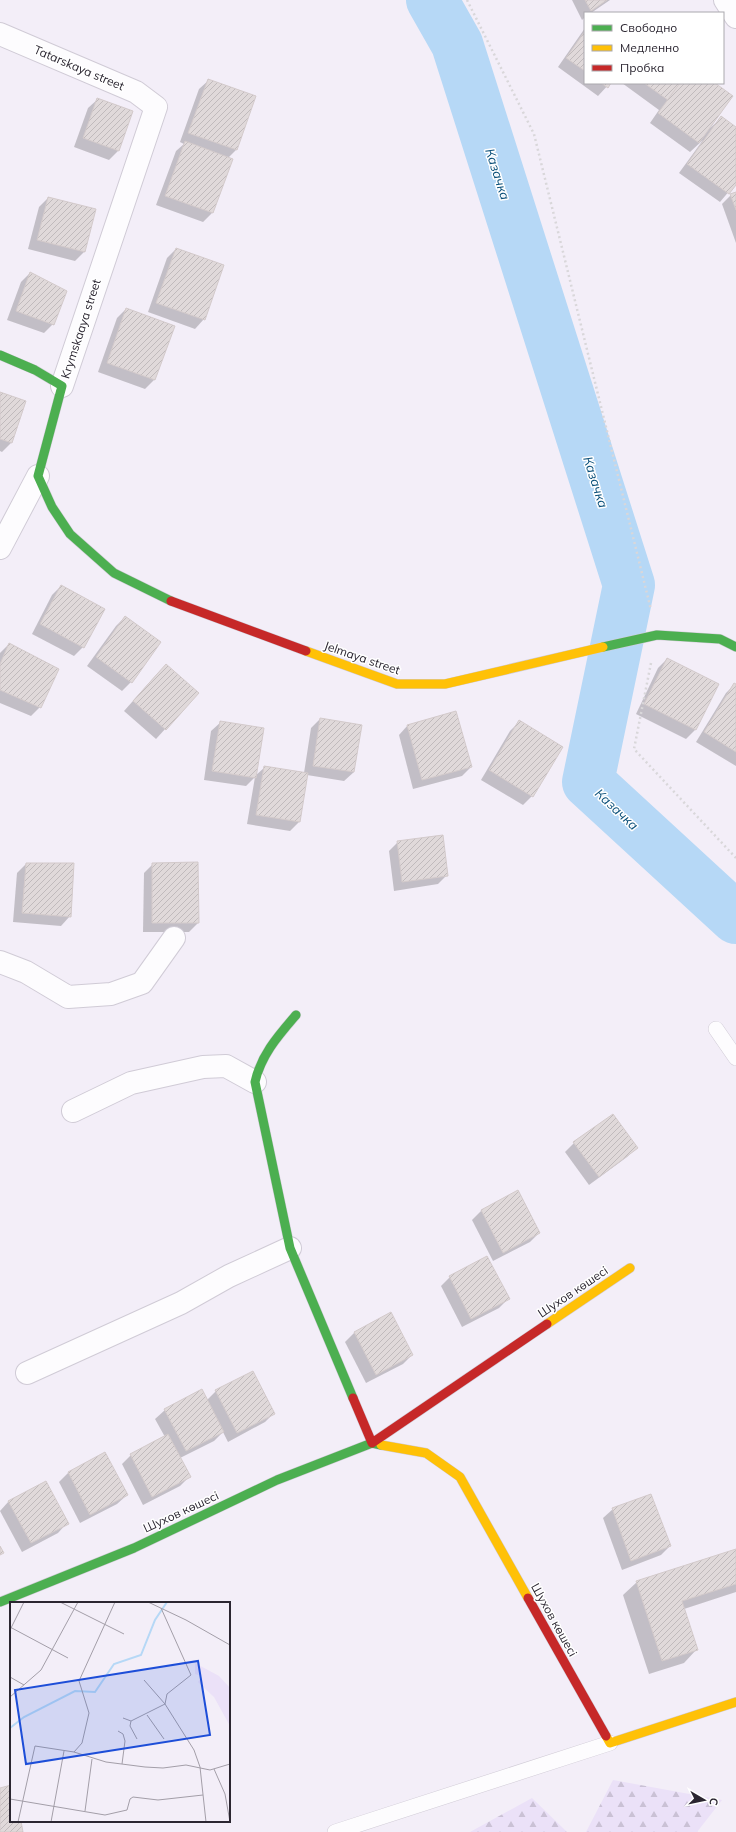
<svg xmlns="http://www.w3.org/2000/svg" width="736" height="1832" font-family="Mulish,sans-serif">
<defs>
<pattern id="forest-firs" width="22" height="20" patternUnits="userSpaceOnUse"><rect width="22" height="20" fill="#ebe1f8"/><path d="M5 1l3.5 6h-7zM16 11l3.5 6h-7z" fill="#cac1d5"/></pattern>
<pattern id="building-hatch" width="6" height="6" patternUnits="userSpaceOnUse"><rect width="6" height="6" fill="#e0d9da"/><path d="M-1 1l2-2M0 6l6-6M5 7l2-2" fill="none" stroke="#c0babc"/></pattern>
</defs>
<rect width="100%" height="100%" fill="#f3eef8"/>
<g fill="url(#forest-firs)">
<path d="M613 1780 722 1800 697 1832H586Z"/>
<path d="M532 1798 567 1832H470Z"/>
</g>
<g fill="#0003">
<path d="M572 0H610L591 13H585V17L582 20Z"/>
<path d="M585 28V83H610L598 96 558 67Z"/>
<path d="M209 80 255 96 236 150 228 158 231 159 212 213 203 222 156 205 176 151 184 144 180 142 199 89Z"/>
<path d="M622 83H713L709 129 721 118 736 128V183L720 202 679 173 703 140 690 152 650 123 659 110Z"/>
<path d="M98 99 132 111 118 151 109 160 74 147 88 108Z"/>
<path d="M736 193V243L722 204 731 195Z"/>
<path d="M48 198 84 252 75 261 28 249 39 207Z"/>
<path d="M176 249 204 319 195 329 148 312 167 258Z"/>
<path d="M30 273 53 324 44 333 7 320 21 282Z"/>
<path d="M126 309 173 326 154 380 145 389 98 372 117 318Z"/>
<path d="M0 393 11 443 2 452 0 451Z"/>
<path d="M61 586 83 647 74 656 32 634 52 595Z"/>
<path d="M125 617 131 682 122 691 87 666 116 626Z"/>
<path d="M9 644 40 707 31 716 0 703V653Z"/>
<path d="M667 659 718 685 695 730 686 739 636 714 658 668Z"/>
<path d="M157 674 198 693 156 739 124 711Z"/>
<path d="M735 684 736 685V766L696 742 726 693Z"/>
<path d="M320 719 361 726 354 772 344 781 307 775 299 822 290 831 247 824 255 777 246 786 204 780 211 731 221 722 255 776 265 767 304 773 311 728Z"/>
<path d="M519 722 532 796 523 805 481 780 510 731Z"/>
<path d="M408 725 471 767 462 776 413 789 399 735Z"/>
<path d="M398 842 447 875 438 884 394 891 389 851Z"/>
<path d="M26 864 70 916 61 926 13 922 17 873Z"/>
<path d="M153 864 198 923 189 932H143L144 873Z"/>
<path d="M574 1143 636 1148 627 1157 589 1185 565 1152Z"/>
<path d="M518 1192 539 1233 530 1242 493 1261 472 1220 481 1211Z"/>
<path d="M450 1277 508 1299 499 1308 462 1327 441 1286Z"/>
<path d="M391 1314 412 1355 403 1364 366 1383 345 1342 354 1333Z"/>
<path d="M216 1391 274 1413 265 1422 228 1442 223 1432 214 1441 180 1458 189 1477 180 1486 143 1505 122 1464 131 1455 165 1437 155 1419 165 1410 207 1400Z"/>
<path d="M105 1454 127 1495 117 1504 80 1523 59 1482 68 1473Z"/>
<path d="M9 1501 67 1523 58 1533 22 1552 0 1511Z"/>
<path d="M613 1509 670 1546 661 1555 622 1570 603 1518Z"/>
<path d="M736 1550V1592L684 1609 697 1649 684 1663 649 1674 623 1595 637 1582Z"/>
</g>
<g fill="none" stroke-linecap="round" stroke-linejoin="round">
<path stroke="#b6d8f6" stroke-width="52" d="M432 0 457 44 629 585 588 782 736 918"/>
</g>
<g fill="url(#building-hatch)" stroke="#d3cacb">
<path d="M585 0H607L591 11Z"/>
<path d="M585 31V71L566 58Z"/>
<path d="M208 79 256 96 237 150 188 133Z"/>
<path d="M601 83H611L608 88Z"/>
<path d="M644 83H686L672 103Z"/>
<path d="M680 83H715L733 96 699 143 658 113Z"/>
<path d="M97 98 133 111 119 151 83 138Z"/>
<path d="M721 116 736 127V185L729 194 687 164Z"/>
<path d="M185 141 233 159 213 213 165 196Z"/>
<path d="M736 192V210L730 194Z"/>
<path d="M48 197 96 209 85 252 37 240Z"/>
<path d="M176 248 224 265 205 320 156 303Z"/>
<path d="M30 272 67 291 54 325 16 311Z"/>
<path d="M126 308 175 326 155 380 107 363Z"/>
<path d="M0 392 26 401 12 443 0 439Z"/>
<path d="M61 585 105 609 84 648 40 624Z"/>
<path d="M125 616 161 642 132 683 96 657Z"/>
<path d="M9 643 59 669 41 708 0 690V664Z"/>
<path d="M667 658 719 684 696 730 644 704Z"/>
<path d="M166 664 199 693 166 730 133 701Z"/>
<path d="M734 683 736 684V752L704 732Z"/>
<path d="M456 711 472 767 422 780 407 725Z"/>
<path d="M320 718 362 725 354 772 313 766Z"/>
<path d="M519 720 563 747 533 797 489 770Z"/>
<path d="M220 721 264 728 256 778 212 771Z"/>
<path d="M264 766 308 773 300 822 256 815Z"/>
<path d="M443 835 448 876 402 882 397 841Z"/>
<path d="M198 862 199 923H152V863Z"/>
<path d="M26 863H74L71 917 22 913Z"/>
<path d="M613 1114 638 1148 599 1177 573 1142Z"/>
<path d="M518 1190 540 1233 503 1253 481 1210Z"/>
<path d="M487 1256 510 1299 471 1319 449 1276Z"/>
<path d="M391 1312 413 1355 376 1375 354 1332Z"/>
<path d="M253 1371 275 1414 237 1433 215 1390Z"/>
<path d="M202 1389 224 1432 186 1451 164 1409Z"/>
<path d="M168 1434 191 1477 152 1497 130 1454Z"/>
<path d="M105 1452 128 1495 90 1515 68 1472Z"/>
<path d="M46 1481 69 1524 31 1543 8 1501Z"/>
<path d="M651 1494 671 1546 631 1561 612 1508Z"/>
<path d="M0 1546 4 1553 0 1555Z"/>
<path d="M736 1549V1584L682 1601 698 1650 662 1661 636 1581Z"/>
<path d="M11 1785V1821H21L23 1832H0V1788Z"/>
</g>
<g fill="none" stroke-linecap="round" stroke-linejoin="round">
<g stroke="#d0cbd6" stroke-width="16">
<g id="lane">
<path d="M716 1029 736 1058"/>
<path d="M335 1832 610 1743"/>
</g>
</g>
<g stroke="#d0cbd6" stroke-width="24">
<g id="street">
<path d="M725 0 736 17"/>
<path d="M0 34 136 92 156 107 62 386"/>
<path d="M0 548 38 476"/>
<path d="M0 962 26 972 68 997 111 994 142 983 174 938"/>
<path d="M73 1111 131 1083 203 1067 226 1066 255 1082"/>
<path d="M27 1373 181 1303 229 1276 290 1248"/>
</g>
</g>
<g stroke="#d0cbd6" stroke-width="10">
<g id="fast">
<path d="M0 355 35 370 62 386 38 476 52 507 70 534 114 573 171 601"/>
<path d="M603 647 657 635 720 639 736 647"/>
<path d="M296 1015C278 1036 261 1055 255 1082L290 1248 353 1398"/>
<path d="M0 1602 134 1548 277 1480 372 1443 381 1445"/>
</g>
</g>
<g stroke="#d0cbd6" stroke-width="10">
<g id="slow">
<path d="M306 651 397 684H445L603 647"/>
<path d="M547 1324 630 1268"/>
<path d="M381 1445 426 1453 460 1477 528 1598"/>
<path d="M606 1736 610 1743 736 1702"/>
</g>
</g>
<g stroke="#d0cbd6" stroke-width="10">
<g id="jam">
<path d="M171 601 306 651"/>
<path d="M353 1398 372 1443 547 1324"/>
<path d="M528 1598 606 1736"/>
</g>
</g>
<g stroke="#d9d7da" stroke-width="2.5" stroke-dasharray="2 3" stroke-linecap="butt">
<path d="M467 0 534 134 651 610"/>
<path d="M651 663 634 749 736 858"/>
</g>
<use href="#lane" stroke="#fdfcfe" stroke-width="15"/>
<use href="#street" stroke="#fdfcfe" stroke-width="22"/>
<use href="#fast" stroke="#4caf50" stroke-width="9"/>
<use href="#slow" stroke="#ffc107" stroke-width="9"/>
<use href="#jam" stroke="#c62828" stroke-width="9"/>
</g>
<g text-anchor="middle" stroke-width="3" stroke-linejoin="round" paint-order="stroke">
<g font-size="12" fill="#2b2631" stroke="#fff">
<text transform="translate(79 68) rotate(23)" y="4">Tatarskaya street</text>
<text transform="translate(81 329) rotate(-72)" y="4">Krymskaaya street</text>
<text transform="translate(362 658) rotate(19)" y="4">Jelmaya street</text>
<text transform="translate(573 1292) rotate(-34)" y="4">Шухов көшесі</text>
<text transform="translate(181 1512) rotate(-25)" y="4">Шухов көшесі</text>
<text transform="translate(554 1620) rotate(61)" y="4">Шухов көшесі</text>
</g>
<g font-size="13" font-style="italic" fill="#094f79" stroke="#fff">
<text transform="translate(498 174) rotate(72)" y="5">Казачка</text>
<text transform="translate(596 482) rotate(72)" y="5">Казачка</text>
<text transform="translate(617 809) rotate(43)" y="5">Казачка</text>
</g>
</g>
<g transform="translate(10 1602)">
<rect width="220" height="220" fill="#f3eef8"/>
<path d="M185 61 209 74 220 86V124L204 95 188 80 192 74 185 72Z" fill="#ebe1f8"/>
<path fill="none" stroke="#b6d8f6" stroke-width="2" d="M0 126 14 115 65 89 85 90 104 62 131 53 145 18 157 0"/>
<path fill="none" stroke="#a39ea8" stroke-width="1" d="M50 0 114 32M138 0 176 18 220 43M151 6 181 73 157 92 155 102 184 148 190 165 196 220M0 25 58 56M0 28 14 0M0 75 14 83M0 95 31 68 68 0M137 113 154 137M113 116 121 119 155 102 134 78M121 119 120 124 127 137M108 129 113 132 115 139 112 162M64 150 72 141 79 111 69 79 105 0M204 167 215 192 220 220M0 197 95 213 117 208 120 197 123 195 148 198 193 193M75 209 82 157M8 220 25 144 64 150 96 160 135 165 153 166 176 163 200 168 220 162M41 220 54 149"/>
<path fill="#1d4ed8" fill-opacity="0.15" stroke="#1d4ed8" stroke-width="2" d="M188 59 200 133 16 162 5 88Z"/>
<rect width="220" height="220" fill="none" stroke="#2b2631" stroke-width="2"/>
</g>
<rect x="584" y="12" width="140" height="72" fill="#ffffff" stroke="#aaa8ad"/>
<rect x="592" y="25" width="20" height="6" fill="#4caf50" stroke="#aaa8ad"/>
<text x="620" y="32" font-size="12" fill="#2b2631">Свободно</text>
<rect x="592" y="45" width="20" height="6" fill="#ffc107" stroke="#aaa8ad"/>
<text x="620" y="52" font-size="12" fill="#2b2631">Медленно</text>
<rect x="592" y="65" width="20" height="6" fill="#c62828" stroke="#aaa8ad"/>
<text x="620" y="72" font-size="12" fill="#2b2631">Пробка</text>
<g transform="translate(704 1800) rotate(99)" stroke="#ffffff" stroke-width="3" paint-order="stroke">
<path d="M0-3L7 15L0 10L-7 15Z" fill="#2b2631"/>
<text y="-6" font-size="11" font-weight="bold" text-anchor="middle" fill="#2b2631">С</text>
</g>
</svg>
